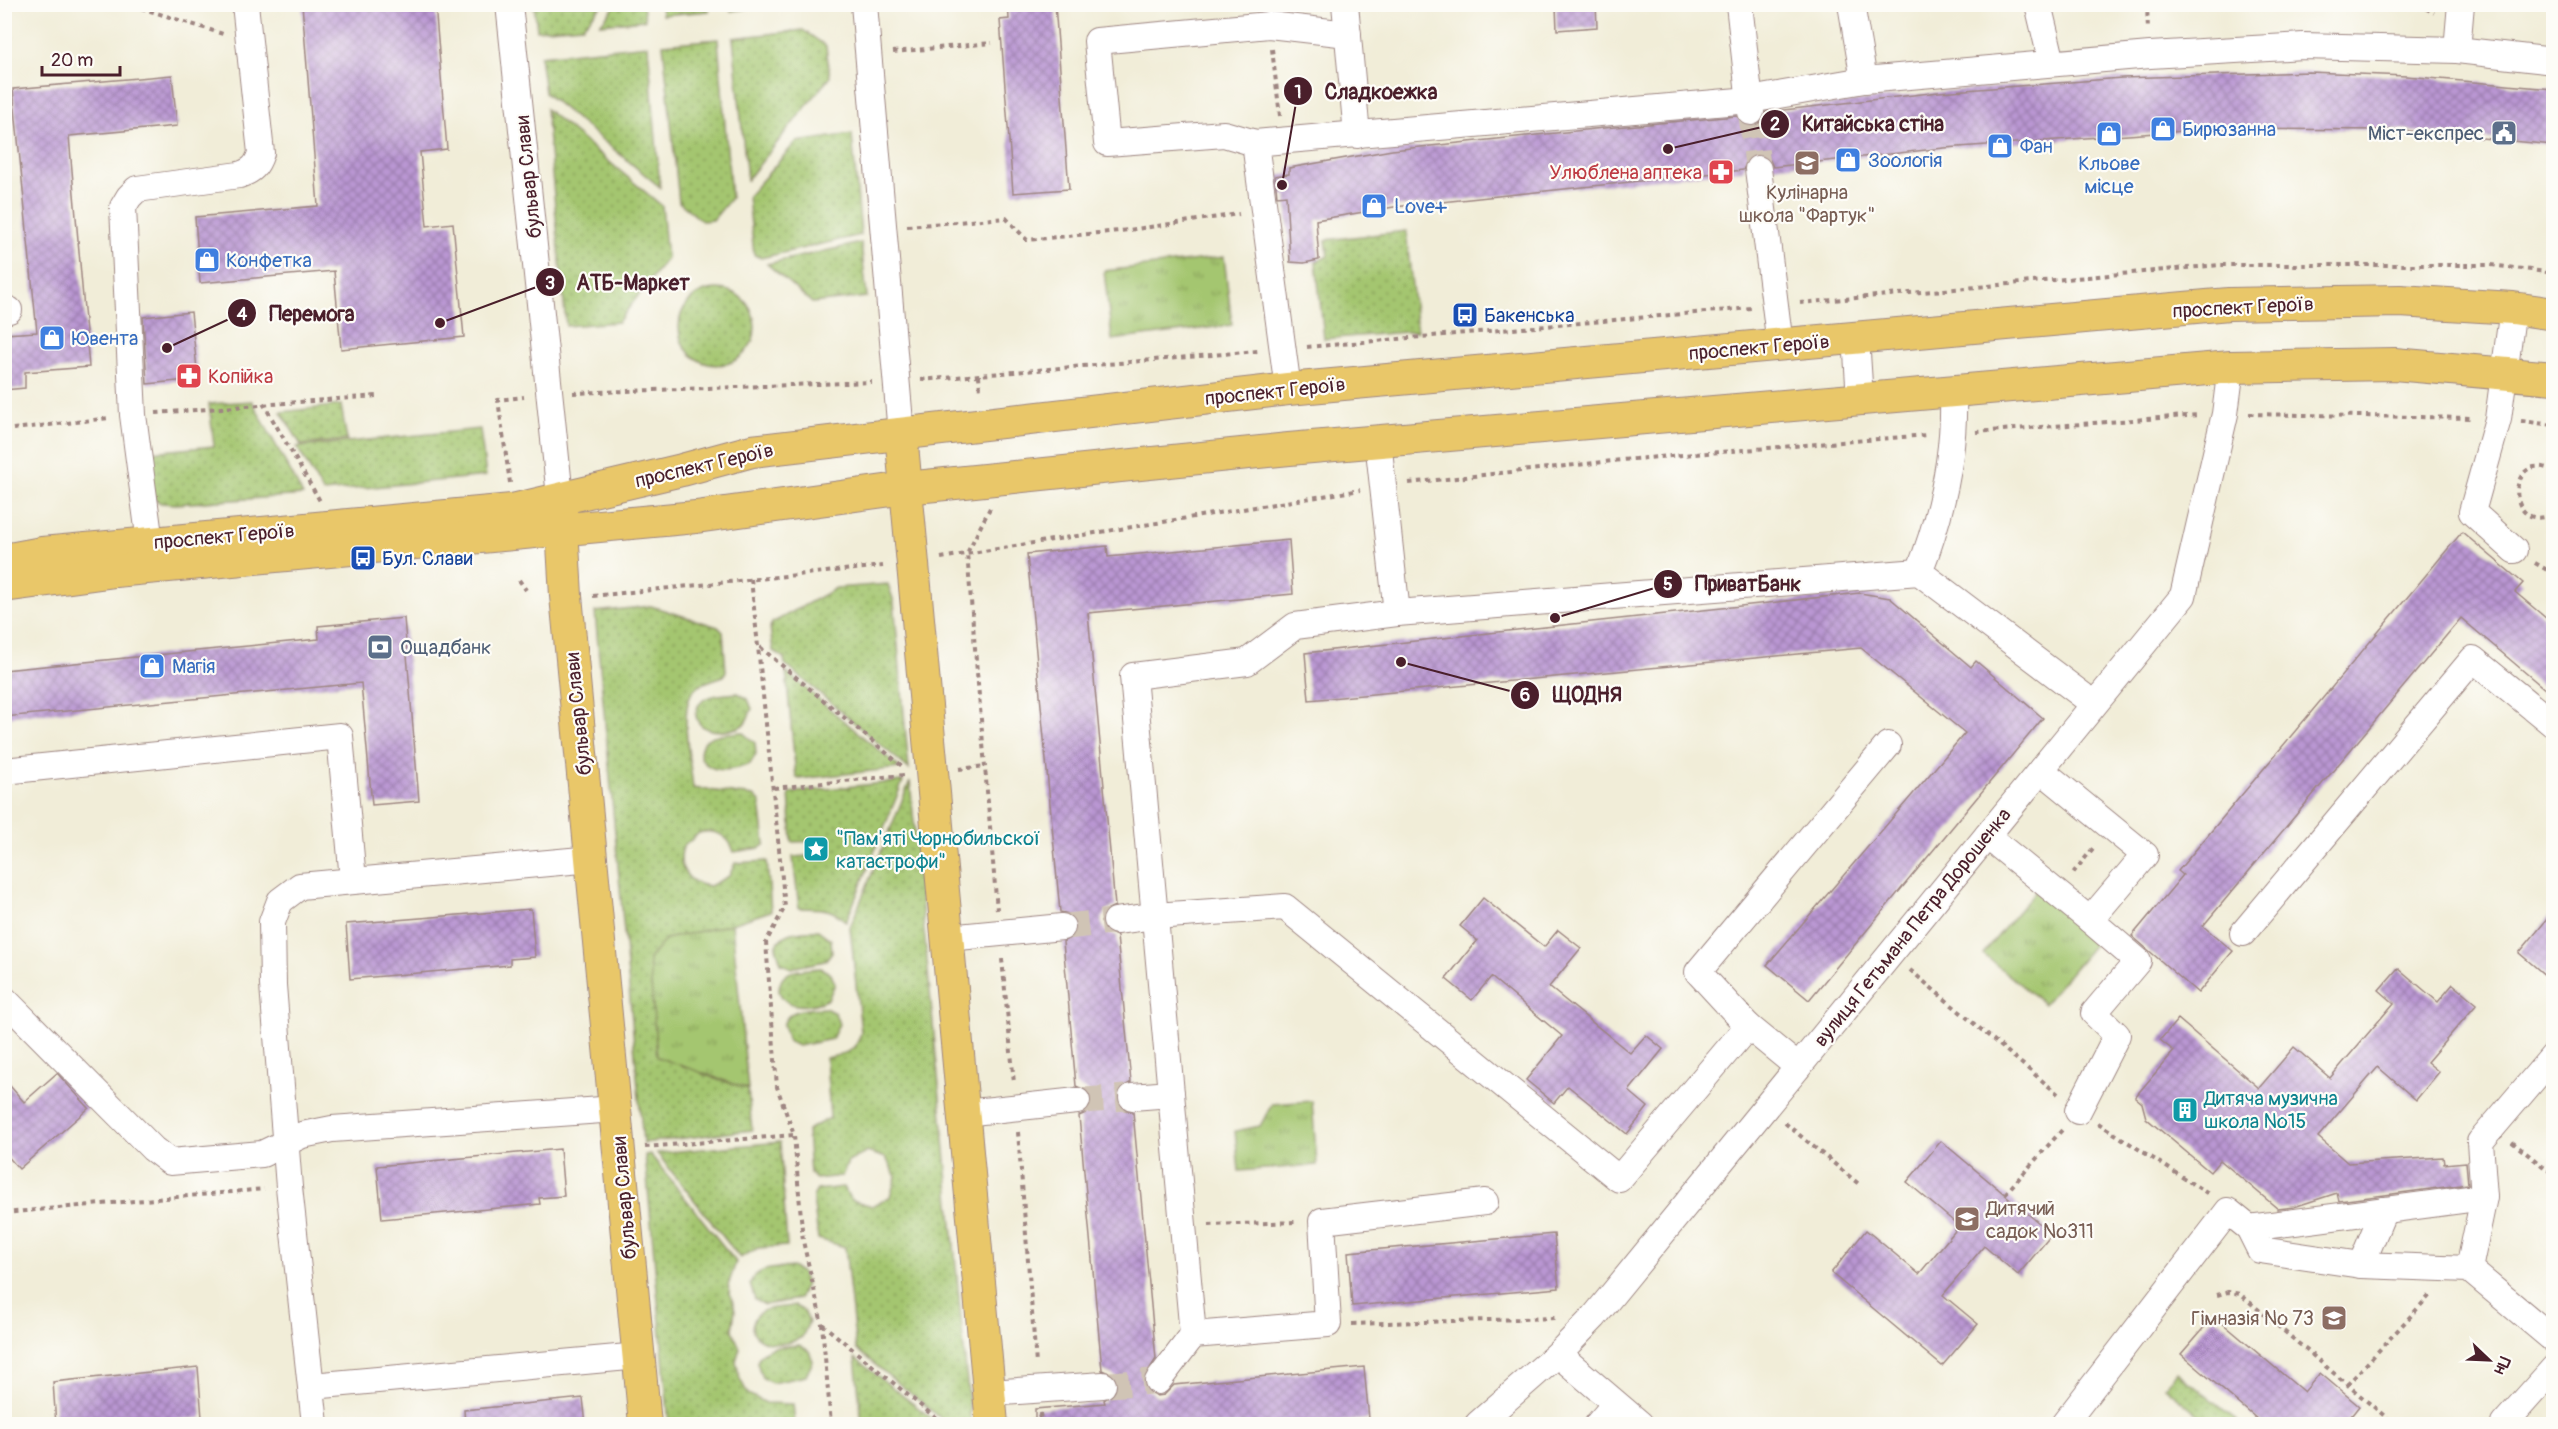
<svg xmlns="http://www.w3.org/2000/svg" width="2558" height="1429" font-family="Pangolin,sans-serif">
<defs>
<pattern id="grass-dots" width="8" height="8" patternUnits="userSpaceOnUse" patternTransform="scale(1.5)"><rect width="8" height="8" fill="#a4c66f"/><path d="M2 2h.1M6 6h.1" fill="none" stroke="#88a05b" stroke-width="1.8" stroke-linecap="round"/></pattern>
<pattern id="park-tufts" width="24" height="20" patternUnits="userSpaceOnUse" patternTransform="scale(1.5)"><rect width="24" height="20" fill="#a4c66f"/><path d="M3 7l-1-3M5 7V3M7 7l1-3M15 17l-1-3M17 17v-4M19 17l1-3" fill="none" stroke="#88a05b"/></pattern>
<pattern id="building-cross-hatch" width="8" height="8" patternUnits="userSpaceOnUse" patternTransform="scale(1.5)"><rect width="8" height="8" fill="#ba97d3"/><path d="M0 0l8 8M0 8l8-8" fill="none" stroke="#997bab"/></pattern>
</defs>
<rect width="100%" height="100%" fill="#fdfcf7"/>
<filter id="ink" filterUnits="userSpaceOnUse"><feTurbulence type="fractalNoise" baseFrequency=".0167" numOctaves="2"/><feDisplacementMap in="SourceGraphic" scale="12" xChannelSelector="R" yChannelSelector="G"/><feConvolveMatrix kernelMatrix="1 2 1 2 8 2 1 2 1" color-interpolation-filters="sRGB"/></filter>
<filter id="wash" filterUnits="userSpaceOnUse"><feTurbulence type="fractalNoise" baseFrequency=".008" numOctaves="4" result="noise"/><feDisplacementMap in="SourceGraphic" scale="24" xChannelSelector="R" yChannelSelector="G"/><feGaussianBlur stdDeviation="1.35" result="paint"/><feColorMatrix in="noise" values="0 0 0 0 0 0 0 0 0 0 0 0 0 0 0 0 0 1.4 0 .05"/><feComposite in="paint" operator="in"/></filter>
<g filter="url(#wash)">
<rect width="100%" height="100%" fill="#f1edd8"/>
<g fill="url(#grass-dots)" stroke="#77724d" stroke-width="1.5">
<path d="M617 4 643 5 645 20 600 24Z"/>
<path d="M778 4 731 11 730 5V4Z"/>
<path d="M534 5V4L602 5 583 26 537 30Z"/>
<path d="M661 5H708L709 11 662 15Z"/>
<path d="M803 30 826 46 830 77 747 180 733 38Z"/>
<path d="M718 39 731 198 713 220 702 221 679 202 663 44Z"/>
<path d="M648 45 660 187 545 93 540 56Z"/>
<path d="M546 109 662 206 667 258 618 322 566 326Z"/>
<path d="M852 134 861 235 761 258 754 255 748 196 796 142Z"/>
<path d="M1406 231 1417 331 1324 339 1316 262 1328 256 1326 240Z"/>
<path d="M861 243 867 297 812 303 767 264Z"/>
<circle cx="717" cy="327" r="38"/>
<path d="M252 401 303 495 176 504 161 503 152 498 141 453 214 446 209 404Z"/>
<path d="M341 405 347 440 301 445 281 412Z"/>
<path d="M480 429 486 476 323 492 297 447Z"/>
<path d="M888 584 894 602 909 769 785 664 784 658 773 651 770 627 772 623 836 588Z"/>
<path d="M651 606 718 627 723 632 726 671 724 676C713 680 702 682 694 690 678 707 691 765 693 788L754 796 760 802 765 844 760 848 734 852C729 835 715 829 699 833L683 847C676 868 689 885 710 886L729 876 735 863 767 861 771 911 732 924 666 939 702 1074 748 1089 752 1130 643 1143 595 612Z"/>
<path d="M786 672 900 768 799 779 796 777Z"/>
<path d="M738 693 748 699 752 709 745 724C730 733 701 736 696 716 696 693 720 695 738 693Z"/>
<path d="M742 732 755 743 756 754 750 764C733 771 707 775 700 755 700 732 724 734 742 732Z"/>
<path d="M903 781 846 922C831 906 819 909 799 908L793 857 823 855 822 841 792 842 789 793Z"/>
<path d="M910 781 971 1424H948L856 1349 845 1247 818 1239 813 1197 817 1190 843 1187 852 1200 872 1206 890 1197 896 1177 886 1158 867 1152 848 1162 842 1176 816 1179 810 1174 807 1130 830 1118 826 1058C844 1054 857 1052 861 1032L850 927Z"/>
<path d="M818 930 831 940 832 952 825 961 791 968 781 963 776 947C782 929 802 932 818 930Z"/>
<path d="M821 968 831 974 835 984 828 999C812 1007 786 1011 779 991 779 967 803 970 821 968Z"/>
<path d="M825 1008 835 1013 839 1024 832 1039 798 1046 788 1041 783 1025C789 1007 809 1009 825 1008Z"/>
<path d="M780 1142 787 1246 758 1248 740 1258 657 1153Z"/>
<path d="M650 1154 736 1262 728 1286 735 1310 732 1330 740 1348 736 1361 740 1379 748 1394 766 1403 793 1404 795 1424H669L645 1155Z"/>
<path d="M792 1267 802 1273 806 1284 799 1299 765 1305 755 1300 750 1284C756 1266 776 1269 792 1267Z"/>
<path d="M795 1306 804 1311 809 1322 802 1337C787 1346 759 1348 752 1329 753 1305 777 1308 795 1306Z"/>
<path d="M799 1345 809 1351 813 1361 806 1376 772 1383 762 1378 757 1362C763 1344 783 1347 799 1345Z"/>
<path d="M855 1358 939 1424H862Z"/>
<path d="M2177 1372 2241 1424H2209L2164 1387Z"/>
</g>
<g fill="url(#park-tufts)" stroke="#77724d" stroke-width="1.5">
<path d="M1224 257 1232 325 1112 340 1104 271Z"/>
<path d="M2036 890 2097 941 2044 1004 1983 954Z"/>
<path d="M732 924 748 1089 657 1057 649 959 666 939Z"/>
<path d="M1312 1101 1317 1165 1239 1171 1235 1131 1260 1126 1272 1104Z"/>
</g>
<g id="blocks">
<g fill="url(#building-cross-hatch)">
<path d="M302 4H435L447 149 420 152 427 226 453 223 464 337 341 349 334 271 200 283 195 217 318 206Z"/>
<path d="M1008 4H1055L1069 189 1013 193 1000 20 1009 19Z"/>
<path d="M1596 4 1597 27 1557 30 1556 7Z"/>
<path d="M2309 72 2406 76 2553 89V145L2398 130 2213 129 1944 148 1773 167 1770 160 1757 154 1749 157 1743 170 1394 207 1316 220 1319 260 1304 263 1290 262 1286 195 1277 196 1275 176 1289 174V168L1392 150 1604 128 1737 116 1744 125 1753 127 1760 124 1766 112 1939 92 2122 78Z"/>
<path d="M172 75 177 126 69 136 89 367 25 372V388L4 390V334L37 332 13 89Z"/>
<path d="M191 312 198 379 147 384 143 317Z"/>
<path d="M2462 532 2523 583 2515 592 2553 624V696L2461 618 2203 926 2233 951 2198 993 2132 936 2183 875 2178 871Z"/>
<path d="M1289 540 1293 594 1088 613 1115 906 1106 910 1101 922 1105 931 1117 936 1131 1082 1119 1090 1117 1099 1125 1110 1133 1112 1156 1359 1143 1379 1144 1387 1157 1396 1164 1395 1174 1385 1364 1367 1369 1419 1310 1425H1035V1409L1105 1403 1104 1400 1116 1392 1118 1385 1115 1376 1102 1370 1079 1116 1086 1113 1092 1100 1089 1092 1076 1086 1063 942 1075 934 1077 925 1069 914 1060 912 1027 554 1107 546 1108 557Z"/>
<path d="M1860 593 1890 598 1971 667 1976 661 2043 718 1809 1000 1767 965 1965 733 1861 648 1309 700 1305 653Z"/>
<path d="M404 618 419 801 372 805 361 683 4 717V670L319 639 318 626Z"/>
<path d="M1483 898 1544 947 1558 930 1581 948 1549 987 1630 1053 1646 1035 1663 1049 1629 1091 1648 1107 1627 1134 1568 1086 1554 1103 1526 1080 1562 1036 1491 977 1472 1000 1446 979 1477 940 1460 926Z"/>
<path d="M531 909 535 957 510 959V965L350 979 346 924Z"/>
<path d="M2553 912V982L2519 953Z"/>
<path d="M2398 968 2438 1002 2453 984 2477 1004 2427 1062 2439 1072 2416 1100 2378 1067 2318 1137 2348 1163 2443 1157 2444 1164 2466 1162 2468 1184 2339 1201 2337 1193 2294 1207 2278 1209 2220 1160 2210 1172 2146 1118 2142 1103 2135 1097 2174 1051 2160 1040 2178 1019 2259 1088 2294 1047 2330 1078 2394 1003 2379 990Z"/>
<path d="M57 1073 89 1108 19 1169 4 1152V1079L24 1102Z"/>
<path d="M1941 1141 2052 1234 2018 1275 1984 1246 1943 1295 1978 1324 1942 1366 1831 1273 1866 1230 1919 1274 1959 1226 1907 1182Z"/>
<path d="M560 1149 564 1196 539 1198 540 1204 382 1219 377 1166Z"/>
<path d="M1554 1234 1559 1288 1352 1306 1348 1252Z"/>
<path d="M2214 1316 2304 1392 2320 1373 2359 1406 2344 1425H2264L2181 1354Z"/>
<path d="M198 1367 202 1418 155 1421V1425H56L53 1382Z"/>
<path d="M583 1398 586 1425H465L464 1410Z"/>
</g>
</g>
</g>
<g filter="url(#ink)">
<use href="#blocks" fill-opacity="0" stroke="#9e8682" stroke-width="1.5"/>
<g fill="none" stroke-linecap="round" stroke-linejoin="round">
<g stroke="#d0c4b5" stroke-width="26" stroke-dasharray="26 13" stroke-linecap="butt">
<path d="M1751 112 1758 169"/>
<path d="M1062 927 1116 921"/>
<path d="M1077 1101 1132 1097"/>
<path d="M1103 1385 1158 1381"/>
</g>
<g stroke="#9e8682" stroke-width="28">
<g id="minor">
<path d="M509 4 560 497"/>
<path d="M864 4 901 434"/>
<path d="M1345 4 1357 135"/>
<path d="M1739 4 1751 112"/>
<path d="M1851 4 1864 80"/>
<path d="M2038 4 2052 63"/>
<path d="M1348 34 1269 25 1097 41 1107 143 1224 134 1255 143 1750 100 1864 80 2150 55 2303 46 2457 50 2554 61"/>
<path d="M2457 50 2461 4"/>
<path d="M1255 143 1288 389"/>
<path d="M1758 169 1780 345"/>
<path d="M2513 308 2498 419 2472 512 2514 550"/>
<path d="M4 310H9"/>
<path d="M1856 338 1860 399"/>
<path d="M1378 441 1397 613"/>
<path d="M150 543 133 415 123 207 129 197 137 189 239 175C252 171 257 166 261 153L245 4"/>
<path d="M1919 572C1941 516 1955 453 1953 393"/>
<path d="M4 771 340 736 353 880"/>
<path d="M1987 836 2090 920 2145 855 2041 770"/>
<path d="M1116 921 1154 916 1285 907 1619 1179 1748 1026"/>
<path d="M2243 933 2473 659 2554 725"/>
<path d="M948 938 1062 927"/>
<path d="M4 999 153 1149 170 1162 262 1154 302 1135 332 1129 616 1109"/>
<path d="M1798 1067 1748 1026 1698 972 1888 745"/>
<path d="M1132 1097 1171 1094"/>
<path d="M2078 1111 2117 1035 2094 1013 2138 961 2090 920"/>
<path d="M964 1113 1077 1101"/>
<path d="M2249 1228 2484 1197"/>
<path d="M2361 1265 2384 1210"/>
<path d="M2469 1269 2484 1197 2480 1142 2554 1055"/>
<path d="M1193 1335 1133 676 1247 662 1295 626 1397 613 1919 572 2094 704"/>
<path d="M1558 1354 1640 1424"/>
<path d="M1158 1381 1193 1335 1328 1324 1322 1221 1485 1202"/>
<path d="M312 1386 639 1356"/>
<path d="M990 1393 1103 1385"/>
<path d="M315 1424 289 1187 273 985 272 922 280 901 300 886 592 859"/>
<path d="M1478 1424 1558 1354 1594 1317 2183 596 2225 414 2231 367"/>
<path d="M1598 1424 1615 1404"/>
<path d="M2064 1424 2228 1211 2249 1228 2260 1250 2361 1265 2469 1269 2554 1340"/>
<path d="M2504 1424 2554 1368"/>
</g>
</g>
<g stroke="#9e8682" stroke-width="34">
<g id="major">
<path d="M901 434 992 1424"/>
<path d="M561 510 566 596 645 1424"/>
<path d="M4 560 42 553 512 510 682 470 752 451 1288 389 2229 304 2400 301 2513 308 2554 314"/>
<path d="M4 586 115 571 696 517 906 488 1289 449 2231 367 2394 364 2554 378"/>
</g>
</g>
<g stroke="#9e8682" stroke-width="4" stroke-dasharray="4.5 4.5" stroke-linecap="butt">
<path d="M2147 4 2148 31"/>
<path d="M2418 4 2434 13"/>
<path d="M141 8 223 34"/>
<path d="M1272 49 1280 116"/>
<path d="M893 52 992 43"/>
<path d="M907 226 1006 218 1027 240 1129 230 1239 214"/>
<path d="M1800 303 2220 265H2491L2554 273"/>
<path d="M1307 347 1751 308"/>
<path d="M979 375 980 392"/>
<path d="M921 380 1258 351"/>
<path d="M573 393 872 382"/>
<path d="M263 403 320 501"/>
<path d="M156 413 377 396"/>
<path d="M2249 414 2472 418"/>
<path d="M2521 421 2554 425"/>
<path d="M4 430 110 418"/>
<path d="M1976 432 2199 415"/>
<path d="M2554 471C2504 446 2506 539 2554 513"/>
<path d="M510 483 498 400 524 397"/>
<path d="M1409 483 1622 460 1927 435"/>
<path d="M990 508 967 553 997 910"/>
<path d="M941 558 1360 490"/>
<path d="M2535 563 2554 574"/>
<path d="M751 579 785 907 766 942 777 1087 794 1135 803 1241 822 1324 831 1424"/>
<path d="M519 580 526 590"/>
<path d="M593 596 883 566"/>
<path d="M760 647 902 766"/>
<path d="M959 769 985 766"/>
<path d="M774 788 904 775"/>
<path d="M2073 873 2095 846"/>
<path d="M1002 959 1014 1083"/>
<path d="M1910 970 2058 1094"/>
<path d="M1785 1123 1860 1185"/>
<path d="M2098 1123 2210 1195"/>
<path d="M1018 1132 1036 1364"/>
<path d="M2512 1142 2554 1175"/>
<path d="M645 1147 794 1135"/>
<path d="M2005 1194 2062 1130"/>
<path d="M4 1213 264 1189"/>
<path d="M1209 1225 1298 1222"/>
<path d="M2217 1295 2228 1292 2240 1294 2394 1424"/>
<path d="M822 1324 943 1424"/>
<path d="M1352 1324 1557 1318"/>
<path d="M2347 1385 2431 1294"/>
<path d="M1040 1413 1041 1424"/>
<path d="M1021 1424 1040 1417"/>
</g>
<use href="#minor" stroke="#fff" stroke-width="26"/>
<use href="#major" stroke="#e9c769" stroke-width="32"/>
</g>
</g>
<defs>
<g id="shop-square" transform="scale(1.35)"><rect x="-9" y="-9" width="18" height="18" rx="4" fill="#3f7fe0" stroke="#fdfcf7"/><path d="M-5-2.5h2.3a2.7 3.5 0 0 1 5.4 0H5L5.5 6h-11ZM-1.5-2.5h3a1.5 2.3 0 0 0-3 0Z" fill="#fff"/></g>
<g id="civic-square" transform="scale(1.35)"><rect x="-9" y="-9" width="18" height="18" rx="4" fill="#5c6f8a" stroke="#fdfcf7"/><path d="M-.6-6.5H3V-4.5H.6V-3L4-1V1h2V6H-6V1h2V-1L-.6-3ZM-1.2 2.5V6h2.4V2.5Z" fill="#fff"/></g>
<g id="school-square" transform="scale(1.35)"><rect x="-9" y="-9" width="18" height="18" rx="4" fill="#8d6e63" stroke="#fdfcf7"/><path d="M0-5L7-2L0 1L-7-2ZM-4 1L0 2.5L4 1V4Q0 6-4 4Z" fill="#fff"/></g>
<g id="pharmacy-square" transform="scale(1.35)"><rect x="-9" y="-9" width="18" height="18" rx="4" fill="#e0444e" stroke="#fdfcf7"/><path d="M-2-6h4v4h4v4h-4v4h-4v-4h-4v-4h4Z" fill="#fff"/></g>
<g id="bus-square" transform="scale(1.35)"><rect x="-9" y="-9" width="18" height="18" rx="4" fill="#1a4fb4" stroke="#fdfcf7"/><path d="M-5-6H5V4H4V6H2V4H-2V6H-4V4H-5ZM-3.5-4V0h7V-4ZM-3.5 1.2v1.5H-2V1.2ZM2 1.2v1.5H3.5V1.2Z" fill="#fff"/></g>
<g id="bank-square" transform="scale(1.35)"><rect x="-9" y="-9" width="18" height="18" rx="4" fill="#5c6f8a" stroke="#fdfcf7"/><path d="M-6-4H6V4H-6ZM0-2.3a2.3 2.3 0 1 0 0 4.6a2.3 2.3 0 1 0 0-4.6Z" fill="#fff"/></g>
<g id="sight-square" transform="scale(1.35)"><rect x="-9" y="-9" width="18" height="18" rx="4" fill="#0f9aa8" stroke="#fdfcf7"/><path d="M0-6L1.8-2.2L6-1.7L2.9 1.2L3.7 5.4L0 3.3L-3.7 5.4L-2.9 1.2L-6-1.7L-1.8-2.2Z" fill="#fff"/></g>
<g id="building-square" transform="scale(1.35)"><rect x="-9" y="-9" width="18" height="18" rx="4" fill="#0f9aa8" stroke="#fdfcf7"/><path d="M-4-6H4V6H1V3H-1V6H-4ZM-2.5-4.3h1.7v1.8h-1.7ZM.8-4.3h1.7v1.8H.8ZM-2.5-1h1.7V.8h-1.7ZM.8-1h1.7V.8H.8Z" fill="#fff"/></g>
</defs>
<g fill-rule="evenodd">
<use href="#shop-square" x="2163" y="129"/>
<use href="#civic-square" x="2504" y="133"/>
<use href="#shop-square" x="2109" y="134"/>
<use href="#shop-square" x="2000" y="146"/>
<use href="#shop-square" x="1848" y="160"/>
<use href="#school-square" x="1807" y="163"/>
<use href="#pharmacy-square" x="1721" y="172"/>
<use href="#shop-square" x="1374" y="206"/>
<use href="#shop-square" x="207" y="260"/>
<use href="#bus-square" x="1465" y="315"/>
<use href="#shop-square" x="52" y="338"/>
<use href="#pharmacy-square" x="189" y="376"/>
<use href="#bus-square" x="363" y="558"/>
<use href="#bank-square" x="380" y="647"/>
<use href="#shop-square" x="152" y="666"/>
<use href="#sight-square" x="816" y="849"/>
<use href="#building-square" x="2185" y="1110"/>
<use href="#school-square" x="1967" y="1219"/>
<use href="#school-square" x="2334" y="1318"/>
</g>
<g text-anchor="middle" stroke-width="4.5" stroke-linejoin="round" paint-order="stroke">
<g font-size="20" fill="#366cbe" stroke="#fdfcf7" text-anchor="start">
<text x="2182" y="136">Бирюзанна</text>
<text x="2020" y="153">Фан</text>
<text x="1868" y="167">Зоологія</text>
<text x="2109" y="170" text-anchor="middle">Кльове<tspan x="2109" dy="23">місце</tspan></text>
<text x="1394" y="213">Love+</text>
<text x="226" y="267">Конфетка</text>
<text x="72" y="345">Ювента</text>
<text x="172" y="673">Магія</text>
</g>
<g font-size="20" fill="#4e5e75" stroke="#fdfcf7" text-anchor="end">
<text x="2484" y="140">Міст-експрес</text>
<text x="400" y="654" text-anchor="start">Ощадбанк</text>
</g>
<g font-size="20" fill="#be3a42" stroke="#fdfcf7" text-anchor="end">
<text x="1702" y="179">Улюблена аптека</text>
<text x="208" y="383" text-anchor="start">Копійка</text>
</g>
<g font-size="20" fill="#4a1f2b" stroke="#fdfcf7">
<text transform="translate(528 177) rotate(-96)" y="7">бульвар Слави</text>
<text transform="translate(2243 307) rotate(-3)" y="7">проспект Героїв</text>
<text transform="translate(1759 347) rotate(-5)" y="7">проспект Героїв</text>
<text transform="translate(1275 391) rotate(-6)" y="7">проспект Героїв</text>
<text transform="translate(704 465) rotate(-13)" y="7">проспект Героїв</text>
<text transform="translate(224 536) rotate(-5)" y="7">проспект Героїв</text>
<text transform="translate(578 714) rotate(-96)" y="7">бульвар Слави</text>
<text transform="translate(1912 927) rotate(-51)" y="7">вулиця Гетьмана Петра Дорошенка</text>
<text transform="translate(624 1198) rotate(-95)" y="7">бульвар Слави</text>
</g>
<g font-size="20" fill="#785e54" stroke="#fdfcf7">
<text x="1807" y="199">Кулінарна<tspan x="1807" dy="23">школа "Фартук"</tspan></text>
<text x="1986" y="1215" text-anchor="start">Дитячий<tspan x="1986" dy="23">садок №311</tspan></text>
<text x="2314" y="1325" text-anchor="end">Гімназія № 73</text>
</g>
<g font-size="20" fill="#164399" stroke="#fdfcf7" text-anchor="start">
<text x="1484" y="322">Бакенська</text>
<text x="382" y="565">Бул. Слави</text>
</g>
<g font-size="20" fill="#0d838f" stroke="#fdfcf7" text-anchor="start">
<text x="836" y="845">"Пам'яті Чорнобильскої<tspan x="836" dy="23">катастрофи"</tspan></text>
<text x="2204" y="1105">Дитяча музична<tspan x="2204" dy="23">школа №15</tspan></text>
</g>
</g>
<path fill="none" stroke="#4a1f2b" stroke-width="2" d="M1282 185L1298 91M1668 149L1775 124M440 323L550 282M167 348L242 313M1555 618L1668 584M1401 662L1525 695"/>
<g fill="#4a1f2b" stroke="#fdfcf7" stroke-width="2">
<circle cx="1282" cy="185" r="6"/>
<circle cx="1668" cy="149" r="6"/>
<circle cx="440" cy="323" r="6"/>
<circle cx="167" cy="348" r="6"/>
<circle cx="1555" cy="618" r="6"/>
<circle cx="1401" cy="662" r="6"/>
<circle cx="1298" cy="91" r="15"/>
<circle cx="1775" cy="124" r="15"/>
<circle cx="550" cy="282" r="15"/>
<circle cx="242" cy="313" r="15"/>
<circle cx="1668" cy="584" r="15"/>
<circle cx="1525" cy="695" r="15"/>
</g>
<g font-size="18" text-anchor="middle" font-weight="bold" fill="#fff">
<text x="1298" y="98">1</text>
<text x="1775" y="130">2</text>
<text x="550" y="289">3</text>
<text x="242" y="320">4</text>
<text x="1668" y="590">5</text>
<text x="1525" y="701">6</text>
</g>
<g font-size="21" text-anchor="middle" font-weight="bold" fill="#4a1f2b" stroke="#fdfcf7" stroke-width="4.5" stroke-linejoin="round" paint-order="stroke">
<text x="1381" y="99">Сладкоежка</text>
<text x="1873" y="131">Китайська стіна</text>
<text x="633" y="290">АТБ-Маркет</text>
<text x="312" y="321">Перемога</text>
<text x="1748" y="591">ПриватБанк</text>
<text x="1587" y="702">ЩОДНЯ</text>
</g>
<rect width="2558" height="1429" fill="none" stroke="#fdfcf7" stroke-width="24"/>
<g transform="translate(2489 1360) rotate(113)" stroke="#fdfcf7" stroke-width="4.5" paint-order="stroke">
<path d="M0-4.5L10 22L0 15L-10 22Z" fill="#4a1f2b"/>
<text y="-9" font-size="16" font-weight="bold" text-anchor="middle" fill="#4a1f2b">Пн</text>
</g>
<path d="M42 66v9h78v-9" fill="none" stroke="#4a1f2b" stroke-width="3"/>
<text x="51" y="66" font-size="18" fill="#4a1f2b" stroke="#fdfcf7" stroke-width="4.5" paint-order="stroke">20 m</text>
</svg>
